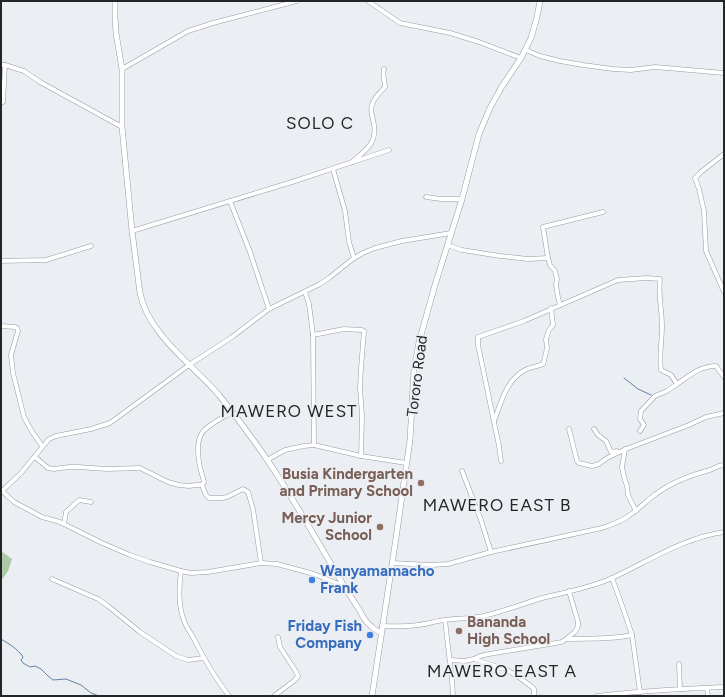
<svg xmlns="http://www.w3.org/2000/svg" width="725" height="697" font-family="Figtree,sans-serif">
<rect width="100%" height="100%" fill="#ebeef3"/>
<path fill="#aac9a4" d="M1 551 12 559 8 571 1 581Z"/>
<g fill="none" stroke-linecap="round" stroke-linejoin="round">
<g stroke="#6584a6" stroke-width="1">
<path d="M624 378 638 389 651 395"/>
<path d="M1 639C9 644 18 649 23 657L21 660 23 663 30 667 35 666 41 669 47 675 53 680 66 679 81 685 91 693 99 696"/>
</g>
<g stroke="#979a9e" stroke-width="5">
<g id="minor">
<path d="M368 1 400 23 450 33 479 42 521 58"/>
<path d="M526 50 540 56 560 61 583 65 613 69 631 70 655 67 724 73"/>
<path d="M1 65H5L24 71 40 82 122 127"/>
<path d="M122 69 188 31 213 23 297 1"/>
<path d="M1 103 3 102 5 65"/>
<path d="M724 154 701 172 695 178 699 189 704 211 706 251 724 292"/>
<path d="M352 162C367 149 379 142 373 120 372 115 370 109 372 105 374 97 380 93 385 87 385 81 382 76 384 69"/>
<path d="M333 169 345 211 349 242 354 258"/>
<path d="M426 197 441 199H462"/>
<path d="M230 201 250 252 269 309"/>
<path d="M132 231 292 182 389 150"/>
<path d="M447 245 462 250 500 256 528 259 548 258 550 265 555 271 557 279 556 285 558 297 560 305"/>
<path d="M548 258 543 227 603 212"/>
<path d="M1 261 46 260 91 246"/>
<path d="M305 292 309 304 313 335 314 445 361 456 406 463"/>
<path d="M1 326 15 327 17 328 18 331 11 355 13 373 24 417 31 430 42 446"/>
<path d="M313 335 344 329 362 330 364 331 361 368 360 388 362 415 361 456"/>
<path d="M494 421C501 403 506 380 525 370 530 367 537 367 543 364L544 361 547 348 546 339 549 330 553 325 551 308"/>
<path d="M569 429 577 461 579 463 592 466 599 464 607 458 626 449 689 425 706 417 724 413"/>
<path d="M594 429 598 435 606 441 611 452 617 451"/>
<path d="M640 431 644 425 640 419 641 411 655 396 667 391 677 384"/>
<path d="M625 449 622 467 624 477 627 486 628 495 636 511"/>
<path d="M35 457 48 468 54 469 69 467H78L107 469 140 468 168 482 179 485 189 486 196 485H202L204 482C203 477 201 472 200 467 198 457 196 442 202 433 207 425 224 417 232 412"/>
<path d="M267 460 285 450 304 446 314 445"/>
<path d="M501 461 499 446 478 345V337L524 321 618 280 647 278 660 279C658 295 662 310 662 326 662 341 659 355 661 370L671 375 677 384C689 376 700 366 716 366L724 377"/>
<path d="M462 471 481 520 491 552"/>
<path d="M202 485 206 495 209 498H222L227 497 243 489 248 492 253 509 261 563"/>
<path d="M1 490 14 502 42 517 60 522 102 543 130 555 150 562 181 571 191 573 208 572 261 563 277 564 314 574 344 586"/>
<path d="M1 492 21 473 49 439 56 436 91 429 110 423 189 365 232 337 269 309 320 284 329 278 354 258 363 253 375 248 402 241 451 233"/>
<path d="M64 524 66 512 79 500 91 502"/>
<path d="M392 563 432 565 448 564 491 552 602 528C610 525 620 522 627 517 638 510 646 501 656 494 672 482 691 475 710 470 715 468 719 465 724 465"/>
<path d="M181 571C179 586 178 608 185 623 187 628 191 633 194 639 204 659 215 678 229 696"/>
<path d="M612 578 624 611 632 635 640 692"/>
<path d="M52 579 98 599 108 606 140 632 176 656 188 660 204 658"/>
<path d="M445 620 452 681 453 696"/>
<path d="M382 626C394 626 406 627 418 625 427 624 436 621 445 620 458 618 471 619 484 616 504 611 523 604 542 598 566 592 590 588 612 578 649 561 683 538 724 532"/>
<path d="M567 639C588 638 610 640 632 635"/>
<path d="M474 659 480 656 489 654 562 642 575 632 578 626V622L569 591"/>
<path d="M450 660 465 661 474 659 507 670 520 678 532 687 534 689V696"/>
<path d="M679 664 680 689"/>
<path d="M707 688 708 696"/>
<path d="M274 696 295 680 298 676 295 670 280 647 278 637"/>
<path d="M597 696C639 691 682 689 724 687"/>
</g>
</g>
<g stroke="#979a9e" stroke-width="6">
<g id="major">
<path d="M115 1V17L116 33 122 69V127L132 231 140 293C148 334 193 365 219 395 236 416 253 439 268 461 289 492 308 525 327 557 337 574 347 592 359 609 362 615 365 622 371 626 374 629 377 631 381 633"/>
<path d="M372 696 396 538 410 440 414 370 419 342 435 285 462 199 479 134 490 108 501 88 521 58 531 38 537 17 540 1"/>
</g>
</g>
<use href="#minor" stroke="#fff" stroke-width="4"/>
<use href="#major" stroke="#fff" stroke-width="5"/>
</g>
<g fill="#8d6e63" stroke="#ebeef3" stroke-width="1.5">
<circle cx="421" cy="483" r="4"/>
<circle cx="380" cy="527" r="4"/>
<circle cx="459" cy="631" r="4"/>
</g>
<g fill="#3f7fe0" stroke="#ebeef3" stroke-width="1.5">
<circle cx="312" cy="580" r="4"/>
<circle cx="370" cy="635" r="4"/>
</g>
<g text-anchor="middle" stroke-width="3.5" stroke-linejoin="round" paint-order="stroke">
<g font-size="15" fill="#242527" stroke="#ebeef3">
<text transform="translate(417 376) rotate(-83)" y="5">Tororo Road</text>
</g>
<g font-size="15" font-weight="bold" fill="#785e54" stroke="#ebeef3" text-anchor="end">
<text x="413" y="479">Busia Kindergarten<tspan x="413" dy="17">and Primary School</tspan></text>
<text x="372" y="523">Mercy Junior<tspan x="372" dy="17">School</tspan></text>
<text x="467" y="627" text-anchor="start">Bananda<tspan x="467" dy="17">High School</tspan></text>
</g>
<g font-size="15" font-weight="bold" fill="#366cbe" stroke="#ebeef3" text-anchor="start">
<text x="320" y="576">Wanyamamacho<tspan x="320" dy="17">Frank</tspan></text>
<text x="362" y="631" text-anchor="end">Friday Fish<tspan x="362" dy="17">Company</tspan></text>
</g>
<g font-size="17" letter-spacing="1" fill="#242527" stroke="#ebeef3">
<text x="320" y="129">SOLO C</text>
<text x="289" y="417">MAWERO WEST</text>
<text x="497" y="511">MAWERO EAST B</text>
<text x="502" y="677">MAWERO EAST A</text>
</g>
</g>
<rect width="725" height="697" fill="none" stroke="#242527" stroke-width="4"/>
</svg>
